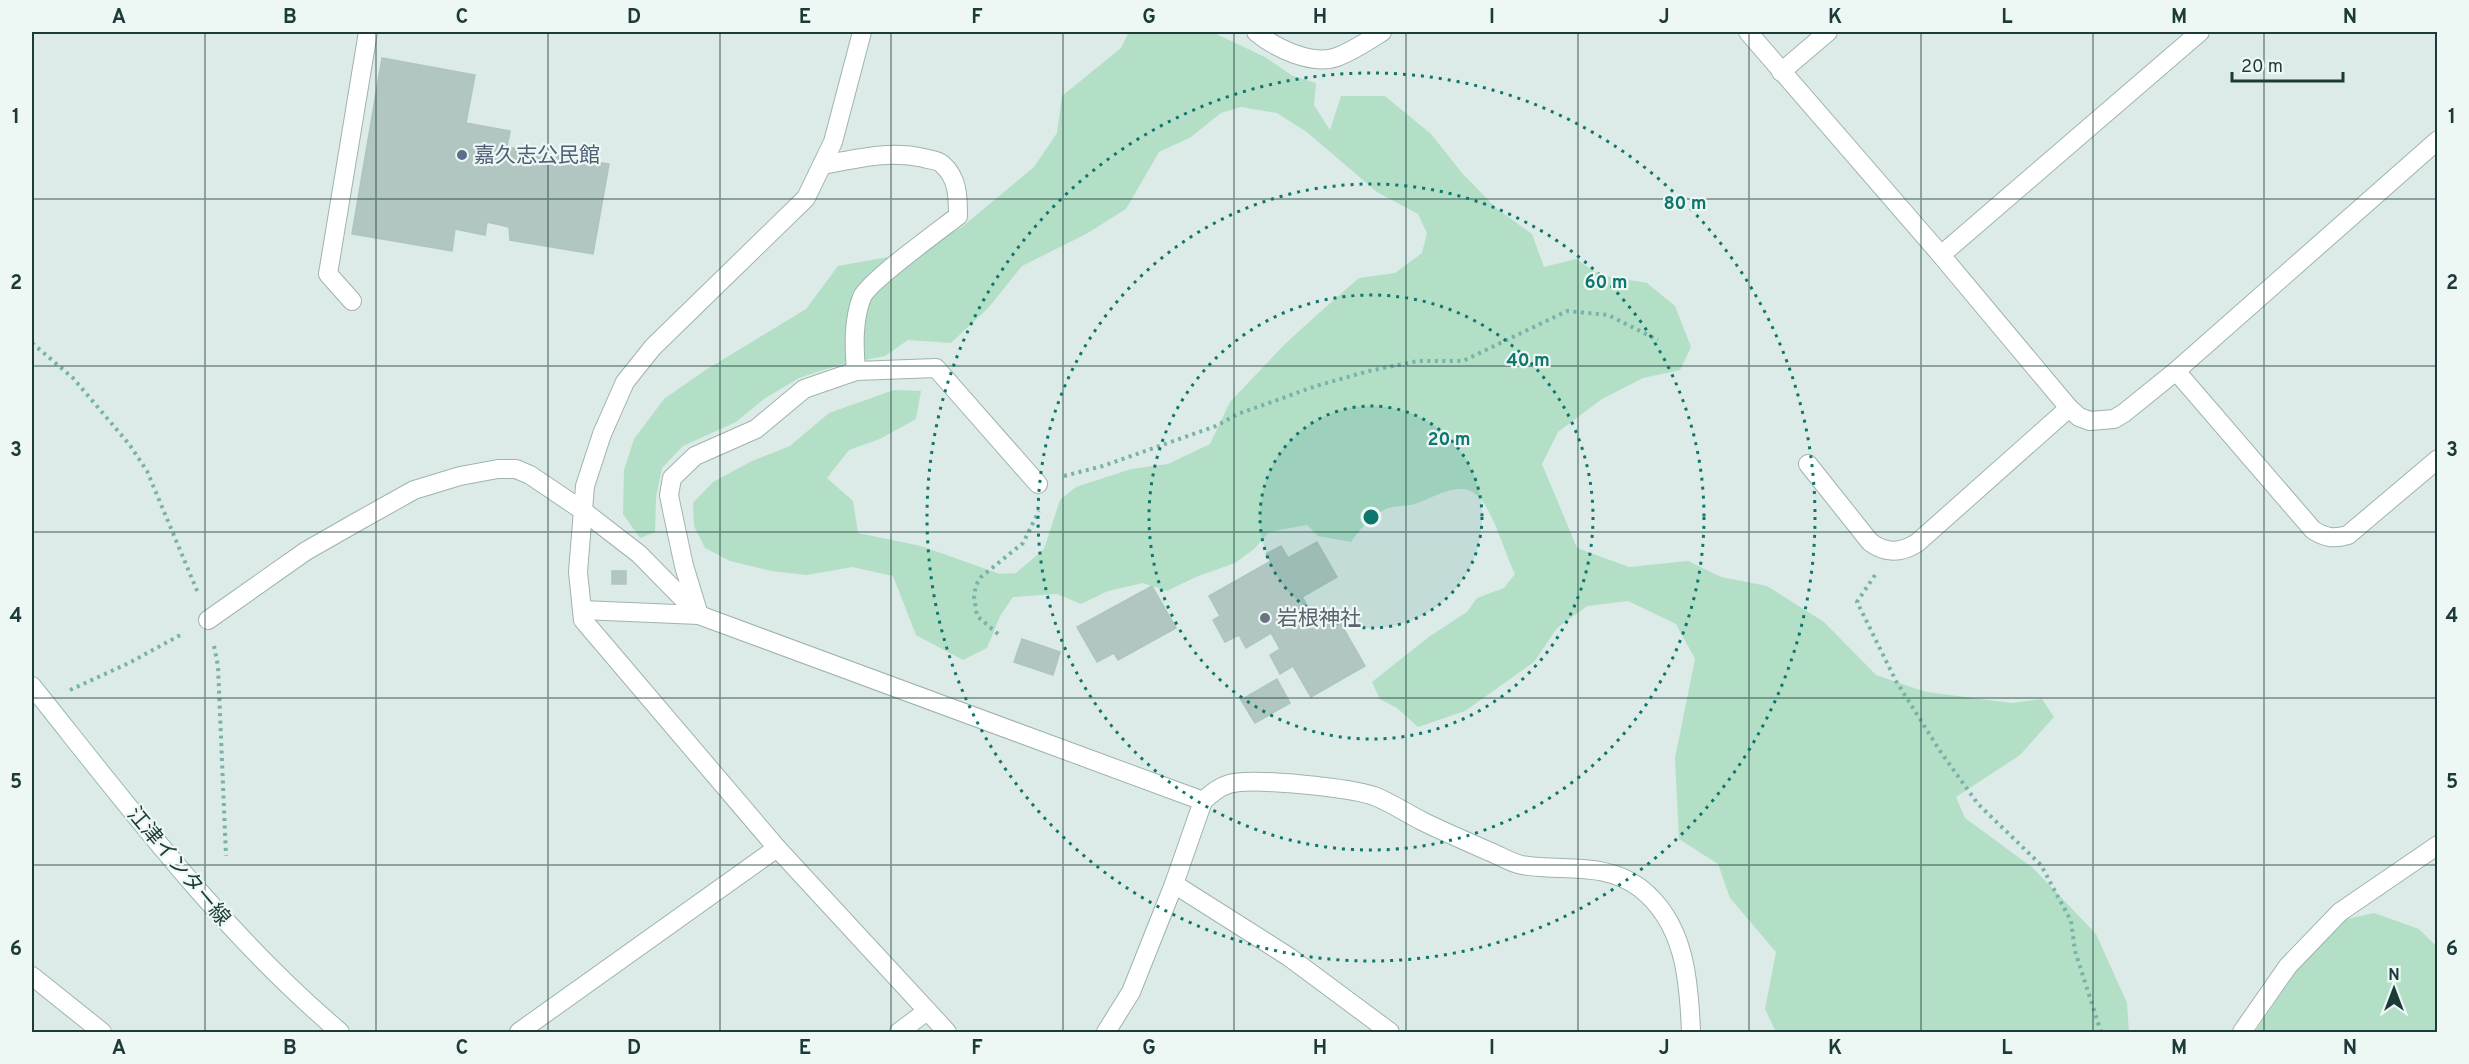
<svg xmlns="http://www.w3.org/2000/svg" width="2469" height="1064" font-family="Overpass,'Noto Sans JP',sans-serif">
<rect width="100%" height="100%" fill="#dcebe7"/>
<g fill="#b2dfc6">
<path d="M1129 32H1212L1265 57 1293 76 1316 83 1314 105 1330 130 1341 96H1385L1431 134 1462 173 1496 208 1532 234 1544 267 1576 259 1600 275 1647 283 1675 306 1691 347 1680 370 1643 378 1602 399 1558 432 1542 464 1577 548 1629 567 1688 561 1721 577 1767 586 1824 622 1876 675 1926 692 2012 703 2042 699 2054 717 2020 755 1956 797 1965 818 2033 868 2096 934 2127 1003 2129 1032H1776L1765 1009 1776 952 1730 898 1718 864 1679 839 1675 758 1695 659 1676 624 1628 601 1587 606 1557 628 1534 662 1465 711 1418 727 1397 708 1380 699 1372 682 1430 636 1467 612 1477 598 1504 588 1515 574C1504 552 1494 511 1477 495 1457 479 1432 500 1411 505 1404 506 1396 506 1388 508 1373 514 1360 529 1351 542L1318 536 1307 525 1269 532 1254 549 1235 563 1196 577 1167 591 1143 583 1108 591 1081 604 1057 594 1013 597 1000 616 987 648 963 660 916 635 893 576 852 567 807 575 771 571 730 561 705 548 694 526 693 503 713 482 752 461 790 446 829 413 894 390 921 391 916 419 880 439 849 450 827 478 853 501 858 533 921 546 1000 574 1016 573 1044 549 1060 500 1076 487 1131 469 1168 464 1210 444 1230 402 1285 344 1319 313 1359 278 1395 273 1422 253 1427 233 1418 214 1377 192 1308 133 1277 113 1241 107 1221 113 1191 137 1159 152 1126 209 1086 234 1022 266 989 307 951 343 908 340 885 356 839 365 799 378 764 399 736 422 683 446 662 468 656 497 655 532 640 538 623 514 624 470 634 439 664 399 704 371 806 309 838 266 922 251 962 227 1034 167 1057 133 1062 96 1121 48Z"/>
<path d="M2374 913 2419 929 2437 947V1032H2255L2303 961 2338 921Z"/>
</g>
<g fill="#b1c6c0" stroke="#aec5bf" stroke-width="1.5">
<path d="M382 58 475 75 466 123 510 131 507 147 609 164 593 254 510 240 509 227 487 222 485 235 455 229 452 251 352 234Z"/>
<path d="M1317 542 1337 577 1302 597 1316 620 1333 610 1365 666 1311 697 1293 666 1280 674 1270 655 1280 649 1271 633 1246 648 1239 635 1225 642 1213 620 1220 616 1209 596 1271 561 1266 554 1281 546 1288 558Z"/>
<rect x="612" y="571" width="14" height="13"/>
<path d="M1152 586 1176 628 1118 660 1114 653 1097 662 1077 627Z"/>
<path d="M1022 639 1060 652 1053 675 1014 662Z"/>
<path d="M1277 679 1290 703 1255 723 1241 700Z"/>
</g>
<g fill="none" stroke-linecap="round" stroke-linejoin="round">
<g stroke="#9fb3af" stroke-width="20">
<path id="service" d="M208 620 306 551 355 523 414 490 460 476 498 469H516L530 475 582 510"/>
</g>
<g stroke="#9fb3af" stroke-width="20">
<g id="minor">
<path d="M862 32 833 142 806 198 653 347 625 382 602 434 585 486 578 572 583 620 777 848 947 1032"/>
<path d="M1256 32C1275 48 1312 66 1337 57 1353 51 1368 41 1382 32"/>
<path d="M1748 32 1941 255 2069 408 2079 417 2090 421 2114 419 2124 413 2176 371 2438 140"/>
<path d="M1781 72 1828 32"/>
<path d="M822 165C857 159 888 150 924 158 930 160 938 160 942 164 958 178 958 196 958 216 940 230 869 281 862 297 853 320 854 346 856 371"/>
<path d="M1941 255 2200 32"/>
<path d="M352 301 328 274 368 32"/>
<path d="M2176 371 2313 530C2326 538 2333 539 2348 535L2438 459"/>
<path d="M1808 464 1870 542C1886 554 1901 553 1917 543L2069 408"/>
<path d="M582 510 639 554 699 615 1203 801 1174 884 1131 992 1106 1032"/>
<path d="M582 610 699 615 684 566 672 510 669 495 672 478 695 456 756 429 804 389 856 371 936 368 1038 484"/>
<path d="M1203 801C1212 793 1219 787 1229 784 1252 777 1351 788 1374 796 1390 802 1406 813 1422 821 1444 832 1466 841 1488 851 1499 855 1511 863 1522 865 1563 872 1604 861 1640 888 1685 923 1689 980 1691 1032"/>
<path d="M1174 884 1289 957 1390 1032"/>
<path d="M32 976 102 1032"/>
<path d="M519 1032 777 848"/>
<path d="M899 1032 927 1011"/>
<path d="M2242 1032 2288 966 2340 912 2438 845"/>
</g>
</g>
<g stroke="#9ab8b2" stroke-width="20">
<path id="secondary" d="M32 686C128 806 222 932 340 1032"/>
</g>
<g stroke="#79b2aa" stroke-width="4" stroke-dasharray="3 4.5" stroke-linecap="butt">
<path d="M32 343 73 378 129 444 147 471 198 593"/>
<path d="M1064 476 1103 466 1216 426 1238 414 1316 386 1369 371 1418 361H1463L1567 311 1608 315 1658 340"/>
<path d="M1875 575 1857 602 1896 681 1940 751 1978 804 2041 865 2071 921 2075 951 2101 1032"/>
<path d="M998 634 977 616 974 596 976 585 981 577 1023 543 1039 511"/>
<path d="M214 646 218 666 226 856"/>
<path d="M70 690 129 663 184 633"/>
</g>
<use href="#service" stroke="#fff" stroke-width="18"/>
<use href="#minor" stroke="#fff" stroke-width="18"/>
<use href="#secondary" stroke="#fff" stroke-width="18"/>
</g>
<path fill="none" stroke="#1c3b38" stroke-width="1.5" stroke-opacity="0.55" d="M205 32V1032M376 32V1032M548 32V1032M720 32V1032M891 32V1032M1063 32V1032M1234 32V1032M1406 32V1032M1578 32V1032M1749 32V1032M1921 32V1032M2093 32V1032M2264 32V1032M32 199H2438M32 366H2438M32 532H2438M32 698H2438M32 865H2438"/>
<circle cx="1371" cy="517" r="111" fill="#0f766e" fill-opacity=".12"/>
<g fill="none" stroke="#0f766e" stroke-width="3" stroke-dasharray="3 6">
<circle cx="1371" cy="517" r="111"/>
<circle cx="1371" cy="517" r="222"/>
<circle cx="1371" cy="517" r="333"/>
<circle cx="1371" cy="517" r="444"/>
</g>
<circle fill="#5c6f8a" stroke="#edf7f4" stroke-width="2" cx="462" cy="155" r="6"/>
<circle fill="#6b7280" stroke="#edf7f4" stroke-width="2" cx="1265" cy="618" r="6"/>
<g text-anchor="middle" stroke-width="4.5" stroke-linejoin="round" paint-order="stroke">
<g font-size="21" fill="#4e5e75" stroke="#edf7f4" text-anchor="start">
<text x="474" y="162">嘉久志公民館</text>
</g>
<g font-size="21" fill="#5b616d" stroke="#edf7f4" text-anchor="start">
<text x="1277" y="625">岩根神社</text>
</g>
<g font-size="21" fill="#1c3b38" stroke="#edf7f4">
<text transform="translate(179 866) rotate(50)" y="7">江津インター線</text>
</g>
</g>
<circle cx="1371" cy="517" r="9" fill="#0f766e" stroke="#edf7f4" stroke-width="3"/>
<g font-size="18" text-anchor="middle" font-weight="bold" fill="#0f766e" stroke="#edf7f4" stroke-width="4.5" stroke-linejoin="round" paint-order="stroke">
<text x="1685" y="209">80 m</text>
<text x="1606" y="288">60 m</text>
<text x="1528" y="366">40 m</text>
<text x="1449" y="445">20 m</text>
</g>
<rect width="2469" height="1064" fill="none" stroke="#edf7f4" stroke-width="66"/>
<g transform="translate(2394 989)" stroke="#edf7f4" stroke-width="4.5" paint-order="stroke">
<path d="M0-4.5L10 22L0 15L-10 22Z" fill="#1c3b38"/>
<text y="-9" font-size="16" font-weight="bold" text-anchor="middle" fill="#1c3b38">N</text>
</g>
<path d="M2232 72v9h111v-9" fill="none" stroke="#1c3b38" stroke-width="3"/>
<text x="2241" y="72" font-size="18" fill="#1c3b38" stroke="#edf7f4" stroke-width="4.5" paint-order="stroke">20 m</text>
<rect x="33" y="33" width="2403" height="998" fill="none" stroke="#1c3b38" stroke-width="2"/>
<g font-size="20" text-anchor="middle" font-weight="bold" fill="#1c3b38">
<text x="119" y="23">A</text>
<text x="290" y="23">B</text>
<text x="462" y="23">C</text>
<text x="634" y="23">D</text>
<text x="805" y="23">E</text>
<text x="977" y="23">F</text>
<text x="1149" y="23">G</text>
<text x="1320" y="23">H</text>
<text x="1492" y="23">I</text>
<text x="1664" y="23">J</text>
<text x="1835" y="23">K</text>
<text x="2007" y="23">L</text>
<text x="2179" y="23">M</text>
<text x="2350" y="23">N</text>
<text x="16" y="123">1</text>
<text x="2452" y="123">1</text>
<text x="16" y="289">2</text>
<text x="2452" y="289">2</text>
<text x="16" y="456">3</text>
<text x="2452" y="456">3</text>
<text x="16" y="622">4</text>
<text x="2452" y="622">4</text>
<text x="16" y="788">5</text>
<text x="2452" y="788">5</text>
<text x="16" y="955">6</text>
<text x="2452" y="955">6</text>
<text x="119" y="1054">A</text>
<text x="290" y="1054">B</text>
<text x="462" y="1054">C</text>
<text x="634" y="1054">D</text>
<text x="805" y="1054">E</text>
<text x="977" y="1054">F</text>
<text x="1149" y="1054">G</text>
<text x="1320" y="1054">H</text>
<text x="1492" y="1054">I</text>
<text x="1664" y="1054">J</text>
<text x="1835" y="1054">K</text>
<text x="2007" y="1054">L</text>
<text x="2179" y="1054">M</text>
<text x="2350" y="1054">N</text>
</g>
</svg>
